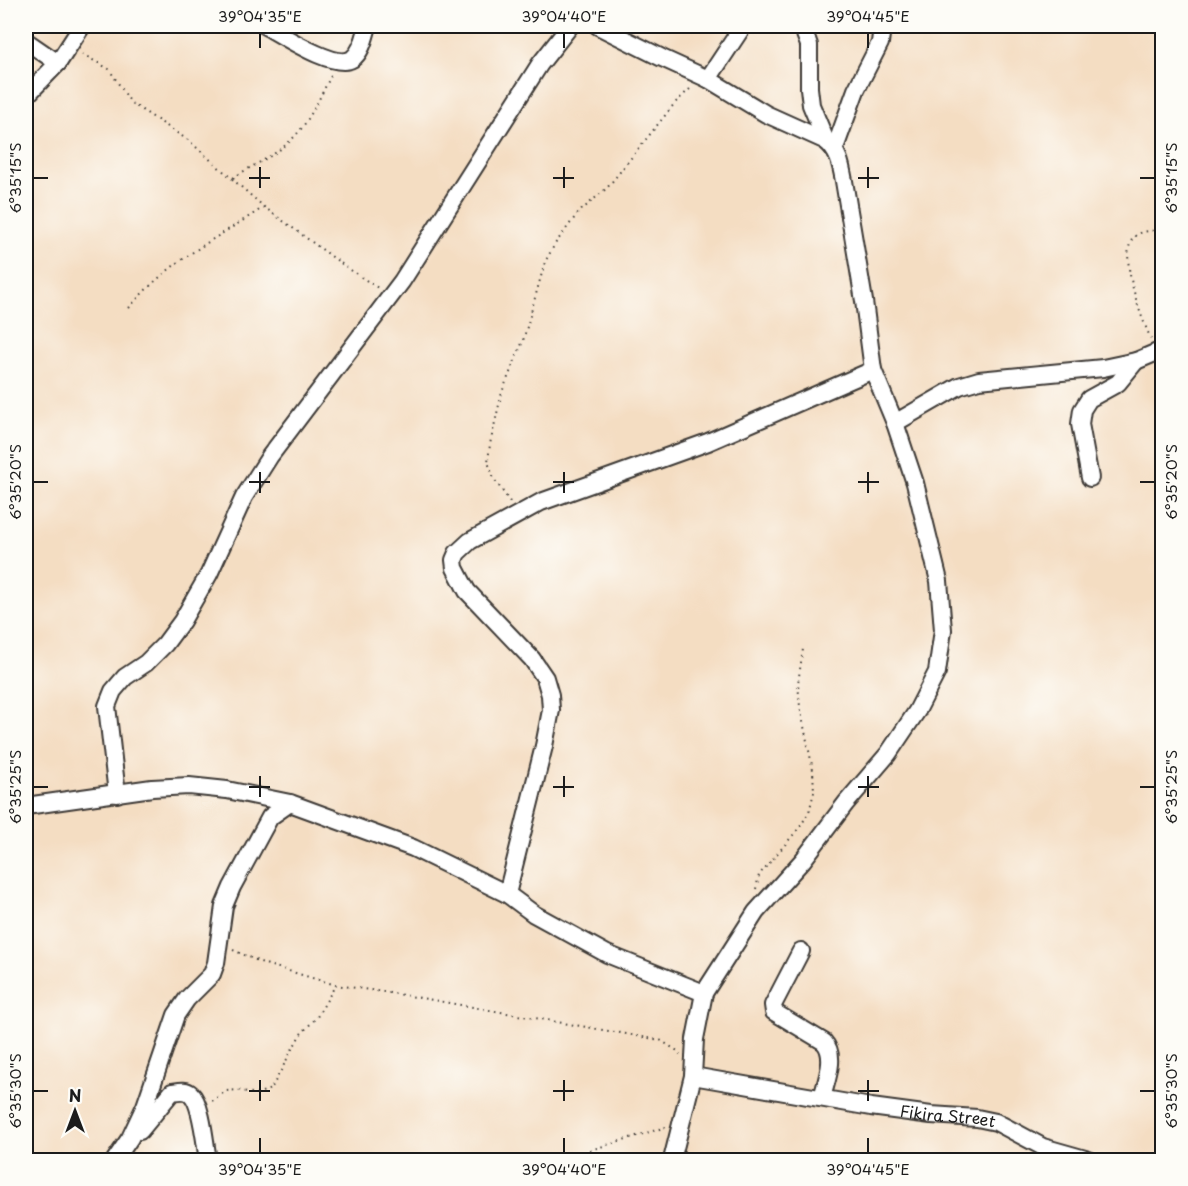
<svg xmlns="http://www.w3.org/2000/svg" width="1188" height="1186" font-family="'Playpen Sans',sans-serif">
<rect width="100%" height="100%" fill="#fdfcf7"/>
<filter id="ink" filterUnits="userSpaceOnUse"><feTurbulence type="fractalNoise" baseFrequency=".0167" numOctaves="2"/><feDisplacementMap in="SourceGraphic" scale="12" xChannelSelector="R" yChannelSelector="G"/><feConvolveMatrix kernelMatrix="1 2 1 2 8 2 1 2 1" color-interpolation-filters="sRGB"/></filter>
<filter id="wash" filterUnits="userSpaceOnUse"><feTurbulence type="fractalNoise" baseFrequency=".008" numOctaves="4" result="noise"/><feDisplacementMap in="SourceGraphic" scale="24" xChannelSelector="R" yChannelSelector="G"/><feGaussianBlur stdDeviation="1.35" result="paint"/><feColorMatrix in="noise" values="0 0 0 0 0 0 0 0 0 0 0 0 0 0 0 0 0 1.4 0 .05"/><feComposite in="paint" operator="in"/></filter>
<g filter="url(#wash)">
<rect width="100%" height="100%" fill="#f4ddc2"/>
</g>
<g filter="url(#ink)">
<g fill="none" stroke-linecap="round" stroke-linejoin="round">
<g stroke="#3c3935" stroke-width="20">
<g id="minor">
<path d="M265 26C282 35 334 70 352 59 362 52 365 36 368 26"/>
<path d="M598 26 662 58 708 79 766 114 826 141C839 152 841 165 844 181L864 301 873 370 895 423 915 483 939 581 943 630 937 672 917 711 888 754 846 803 803 860 756 912 704 993 695 1039 693 1076 672 1160"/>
<path d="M802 26 809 45V88L811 105 826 141"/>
<path d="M26 41 58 63"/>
<path d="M708 79 743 26"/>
<path d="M26 96 58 63 82 26"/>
<path d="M835 148 856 90 880 43 882 26"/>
<path d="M895 423 959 386 979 380 1103 368 1136 361 1162 350"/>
<path d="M1090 478 1080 424 1082 410 1089 399 1118 383 1136 361"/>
<path d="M117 794 107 706 113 691 125 677 146 663 165 644 182 621 209 574 244 497 270 456 402 281 540 64 570 26"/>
<path d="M26 806 152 788 189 786 227 790 290 803 413 848 507 894 534 914 607 954 704 993"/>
<path d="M507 894 544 746 551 710 550 695 545 678 532 659 467 591 455 568 454 560 457 553 470 541 541 502 708 442 873 370"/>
<path d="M801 951 773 1005 774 1012 824 1042C837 1056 826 1081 822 1098"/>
<path id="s1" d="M693 1076 871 1107 931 1115 977 1118 996 1122 1043 1147 1089 1160"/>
<path d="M140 1131 172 1092C179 1091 186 1089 191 1094 202 1104 205 1145 208 1160"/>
<path d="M115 1160 130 1138 145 1106 176 1015 187 999 212 974 216 963 224 906 232 887 270 817 290 803"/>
</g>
</g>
<g stroke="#3c3935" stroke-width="2" stroke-dasharray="1.5 4.5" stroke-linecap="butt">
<path d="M82 54 109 69 131 103 188 140 264 207 346 267 378 288"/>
<path d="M233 178C251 166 273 157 289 142 309 124 319 98 332 74"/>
<path d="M129 308C169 261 214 240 264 207"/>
<path d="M1151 339C1142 320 1116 252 1135 236 1142 230 1154 231 1162 230"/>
<path d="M510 502 494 479 488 462 490 444 502 392 523 341 545 262 555 244 578 213 607 188 675 103 691 88"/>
<path d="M756 889 759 875 800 827 809 812 814 792 813 770 800 707 798 683 803 649"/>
<path d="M233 950 265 964 336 985 404 995 660 1040 676 1050 680 1055"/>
<path d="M212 1101 226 1091 238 1090 256 1094 271 1089 300 1035 317 1017 335 986"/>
<path d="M575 1160 587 1151 666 1127"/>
</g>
<use href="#minor" stroke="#fff" stroke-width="16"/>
</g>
</g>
<path fill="none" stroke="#1c1c1c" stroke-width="2" d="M260 33V48M564 33V48M868 33V48M260 167V188M564 167V188M868 167V188M33 178H48M249 178H270M553 178H574M858 178H879M1140 178H1155M260 472V493M564 472V493M868 472V493M33 482H48M249 482H270M553 482H574M858 482H879M1140 482H1155M260 776V797M564 776V797M868 776V797M33 787H48M249 787H270M553 787H574M858 787H879M1140 787H1155M260 1080V1101M564 1080V1101M868 1080V1101M33 1091H48M249 1091H270M553 1091H574M858 1091H879M1140 1091H1155M260 1138V1153M564 1138V1153M868 1138V1153"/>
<g text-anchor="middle" stroke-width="5" stroke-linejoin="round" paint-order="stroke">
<g font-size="16" fill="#1c1c1c" stroke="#fdfcf7">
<text dy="6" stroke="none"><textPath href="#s1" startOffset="258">Fikira Street</textPath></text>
</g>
</g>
<rect width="1188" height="1186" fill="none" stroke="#fdfcf7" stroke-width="66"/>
<g transform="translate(75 1111)" stroke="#fdfcf7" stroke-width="4.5" paint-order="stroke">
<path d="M0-4.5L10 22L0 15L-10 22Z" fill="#1c1c1c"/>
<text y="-9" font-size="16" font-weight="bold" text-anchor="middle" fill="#1c1c1c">N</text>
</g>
<rect x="33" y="33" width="1122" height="1120" fill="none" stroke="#1c1c1c" stroke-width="2"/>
<g font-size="15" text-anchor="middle" fill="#1c1c1c">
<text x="260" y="22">39°04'35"E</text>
<text x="564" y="22">39°04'40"E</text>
<text x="868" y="22">39°04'45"E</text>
<text transform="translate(16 178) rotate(-90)" y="5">6°35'15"S</text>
<text transform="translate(1172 178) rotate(-90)" y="5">6°35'15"S</text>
<text transform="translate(16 482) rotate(-90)" y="5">6°35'20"S</text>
<text transform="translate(1172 482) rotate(-90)" y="5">6°35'20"S</text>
<text transform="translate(16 787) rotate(-90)" y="5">6°35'25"S</text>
<text transform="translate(1172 787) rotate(-90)" y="5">6°35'25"S</text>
<text transform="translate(16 1091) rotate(-90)" y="5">6°35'30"S</text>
<text transform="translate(1172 1091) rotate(-90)" y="5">6°35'30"S</text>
<text x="260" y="1175">39°04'35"E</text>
<text x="564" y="1175">39°04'40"E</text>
<text x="868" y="1175">39°04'45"E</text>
</g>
</svg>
